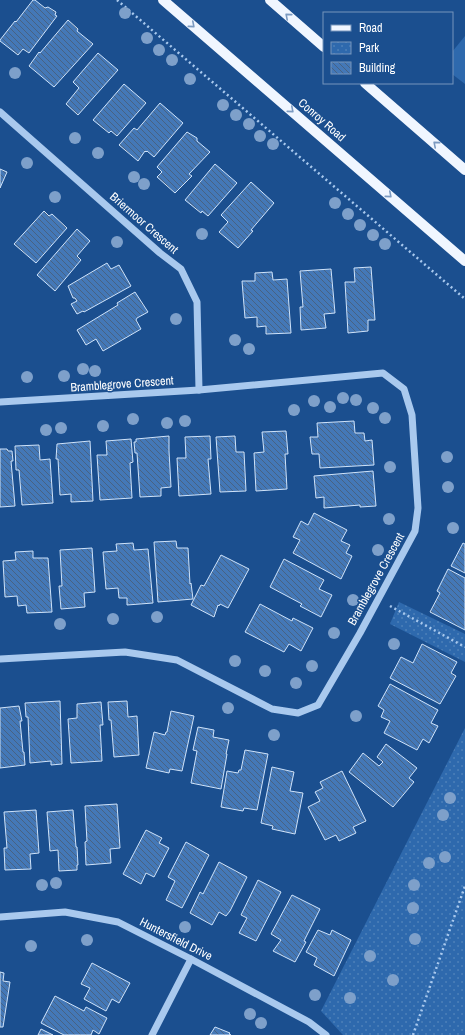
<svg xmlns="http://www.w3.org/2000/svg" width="465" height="1035" font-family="'Archivo Narrow',sans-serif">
<defs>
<pattern id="park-dots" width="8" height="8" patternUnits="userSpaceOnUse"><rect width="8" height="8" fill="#2e69ad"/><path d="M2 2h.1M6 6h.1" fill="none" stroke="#4d80b9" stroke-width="1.8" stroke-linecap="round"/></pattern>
<pattern id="building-back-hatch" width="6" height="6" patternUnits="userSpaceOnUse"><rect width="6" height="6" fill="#4478b7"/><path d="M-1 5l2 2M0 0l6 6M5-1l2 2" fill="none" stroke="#486282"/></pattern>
</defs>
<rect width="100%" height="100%" fill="#1b4f8f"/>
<path fill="#2e69ad" d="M465 36V84L452 74V52Z"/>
<g fill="url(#park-dots)">
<path d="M399 602 465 634V662L390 624Z"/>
<path d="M465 728V1035H343L321 1011Z"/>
</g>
<g fill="url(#building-back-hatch)" stroke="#cfe3fa">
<path d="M33 0H35L45 8 48 7 56 12 55 15 57 16 29 53 23 49 18 55 0 41V40L15 21 16 22Z"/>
<path d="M68 20 78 29 77 31 93 44 54 87 29 66 39 52 40 53Z"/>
<path d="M98 53 118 70 78 115 66 104 79 88 73 82Z"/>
<path d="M124 84 146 103 117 136 111 131 109 133 93 120Z"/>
<path d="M160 103 183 123 154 157 147 151 146 152 145 151 138 161 119 145 134 128 137 130Z"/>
<path d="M187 132 197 138V141L210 152 189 174 192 176 175 193 157 177 162 172 157 167Z"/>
<path d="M215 164 237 183 208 216 202 211 201 213 185 200Z"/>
<path d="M0 169 7 172 0 188Z"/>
<path d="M251 182 274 203 251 230 253 231 238 248 219 232 228 222 221 215Z"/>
<path d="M44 211 49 216 52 214 67 228 36 263 14 244Z"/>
<path d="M77 229 90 241 77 256 81 260 55 291 37 275Z"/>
<path d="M107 263 111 269 119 265 131 286 84 312 83 311 77 314 71 304 77 301 75 298H73L68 286Z"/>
<path d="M371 267 375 320H368V331L348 333 345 282H355L354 268Z"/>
<path d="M331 269 335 313 324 314 326 328 301 330 300 307H303L300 271Z"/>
<path d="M272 272 273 280 287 279 291 333 266 334V326L257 327V317L245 318 242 281H255V273Z"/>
<path d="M135 292 148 312 137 318 136 320 141 329 103 351 96 339 86 345 77 330 118 305 117 303Z"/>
<path d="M354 421 355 433H364L365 441 372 440 374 465 320 468 319 454H312L310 437H318L317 423Z"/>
<path d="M286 431 288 454H285L287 489 256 491 254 453 264 452 262 432Z"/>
<path d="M169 436V451L171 487 161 488V496L140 497 137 453H135L134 442H136V439Z"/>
<path d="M210 436 211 459H208L211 494 179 496 177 458H186L185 437Z"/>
<path d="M235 436 236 452H244L246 491 220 492 216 437Z"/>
<path d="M131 439 133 462 130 463 132 498 100 500 97 455H107L106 441Z"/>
<path d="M90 441 93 501 71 502V494L60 495 58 459H56L57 444Z"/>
<path d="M39 445 40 460 50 459 53 503 22 505 19 470H16L15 446Z"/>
<path d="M0 449H7L8 451H12L13 461H11L15 506 0 507Z"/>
<path d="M373 471 376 506 360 507V505L324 508V497L316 498 314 476Z"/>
<path d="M314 513 347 530 341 541 350 545 346 553 352 556 341 579 293 553 300 540 293 537 301 521 308 525Z"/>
<path d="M176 541 177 548H188L190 584 191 583 193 599 158 602 154 542Z"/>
<path d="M133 543 134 550 148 549 153 603 127 605V598H119L118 588 106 589 103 552 117 551 116 544Z"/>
<path d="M463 543 465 544V573L451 566Z"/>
<path d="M92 548 95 592 84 593 85 607 61 609 59 586H62L60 550Z"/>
<path d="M33 551V558H48L52 612 27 613 26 605 18 606 17 596 5 597 3 561 16 560 15 552Z"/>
<path d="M221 555 249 569 228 608 220 604 219 606 218 605 214 617 191 605 201 585 204 586Z"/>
<path d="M284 559 324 580 319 589 332 595 321 617 300 606 302 604 270 587Z"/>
<path d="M448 569 465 578V630L430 612 440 593 437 591Z"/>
<path d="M260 604 292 621 293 618 313 628 301 651 289 644 284 652 245 632Z"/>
<path d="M422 644 457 662 451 673 456 676 440 704 390 678 401 657 413 663Z"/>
<path d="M390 684 438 710 431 723 438 726 429 743 423 739 417 750 384 733 390 721 381 717 384 710 378 706Z"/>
<path d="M60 701 62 764 51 765V761L30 763 28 717H26L25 703Z"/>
<path d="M127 701 128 717 137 716 139 755 114 757 111 720H109L108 702Z"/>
<path d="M101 702 103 725H100L102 761 71 763 68 719 77 718V704Z"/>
<path d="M19 706 22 721H20L23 752H24L25 765 0 768V708Z"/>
<path d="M171 711 194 716 182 771 170 769 169 773 146 768 154 732 165 735 166 732H167Z"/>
<path d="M198 727 214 730 213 737 229 740 226 754H227L221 789 191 783 197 751 193 750Z"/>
<path d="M386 744 417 768 409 778 414 782 393 807 349 772 363 753 379 766 383 762 377 757Z"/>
<path d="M245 750 268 754 257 810 244 808 243 811 221 807 227 771 238 773 239 770H241Z"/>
<path d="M272 767 294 772 290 791 303 793 295 834 272 829 273 826 261 823Z"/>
<path d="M342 771 366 821 353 827 356 833 339 841 336 835 325 840 308 807 320 801 315 792 323 788 320 782Z"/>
<path d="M117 804 120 848 110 849 111 863 86 865 85 842 87 841 85 806Z"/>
<path d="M36 810 39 853 30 854 31 869 5 870 4 848H7L4 812Z"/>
<path d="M73 810 76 847H77L78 865H77V870L59 871 58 850 50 851 47 812Z"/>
<path d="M146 830 162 838 159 843 169 848 154 877 146 873 141 884 123 874Z"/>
<path d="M186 842 209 855 182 908 166 900 175 881 168 877Z"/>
<path d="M219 862 247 877 230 911 226 916 219 912 212 925 190 913 200 892 203 894Z"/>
<path d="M258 880 281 892 256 941 239 933 247 918 241 915Z"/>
<path d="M292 895 320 909 304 941 306 942 295 962 273 951 281 940 271 934Z"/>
<path d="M318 930 330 935 332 930 351 940 334 976 314 965 317 958 306 952Z"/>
<path d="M92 963 130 983 119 1003 112 999 106 1011 84 999 90 988 81 984Z"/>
<path d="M0 972 4 973 3 981 10 982 3 1027H0Z"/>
<path d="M55 996 84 1011 86 1007 107 1018 99 1034 93 1030 91 1035H64L41 1023Z"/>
<path d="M215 1027 230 1033 229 1034 231 1035H210Z"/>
<path d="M41 1029 53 1035H38Z"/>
</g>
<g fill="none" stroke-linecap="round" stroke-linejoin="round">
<g stroke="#a9c9ee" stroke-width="2.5" stroke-dasharray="2 3" stroke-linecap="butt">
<path d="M117 0 465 299"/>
<path d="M390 606 465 647"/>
<path d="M413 1035 465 886"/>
</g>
<g stroke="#a9c9ee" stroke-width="7">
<path d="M0 112 160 253 181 269 197 302 199 390"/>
<path d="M0 402 199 390 383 373 404 389 412 415 418 508 415 531 360 633 318 705 298 713 272 709 177 660 125 652 0 659"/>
<path d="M0 917 65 912 118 922 191 959 309 1022 326 1035"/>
<path d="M152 1035 191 959"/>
</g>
<g stroke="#f0f6ff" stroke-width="10">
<path d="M163 0 465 261"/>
<path d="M270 0 324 47"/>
<path d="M365 83 465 170"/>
</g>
</g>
<g fill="#7ea0ca">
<circle cx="125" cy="13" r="6"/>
<circle cx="147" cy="38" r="6"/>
<circle cx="159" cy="50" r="6"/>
<circle cx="172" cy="60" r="6"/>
<circle cx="15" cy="73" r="6"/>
<circle cx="190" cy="79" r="6"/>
<circle cx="223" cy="105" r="6"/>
<circle cx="236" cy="115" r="6"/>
<circle cx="249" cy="124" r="6"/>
<circle cx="260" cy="136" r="6"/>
<circle cx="75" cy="138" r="6"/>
<circle cx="273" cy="144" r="6"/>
<circle cx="98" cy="153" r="6"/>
<circle cx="27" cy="163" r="6"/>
<circle cx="134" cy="177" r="6"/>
<circle cx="144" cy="184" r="6"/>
<circle cx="55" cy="197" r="6"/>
<circle cx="335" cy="203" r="6"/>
<circle cx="348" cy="214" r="6"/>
<circle cx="360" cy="225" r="6"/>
<circle cx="202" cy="234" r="6"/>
<circle cx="373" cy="235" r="6"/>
<circle cx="117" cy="242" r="6"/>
<circle cx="385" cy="244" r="6"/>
<circle cx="176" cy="319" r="6"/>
<circle cx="235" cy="340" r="6"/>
<circle cx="249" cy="349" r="6"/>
<circle cx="83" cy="369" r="6"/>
<circle cx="95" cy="371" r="6"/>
<circle cx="64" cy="376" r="6"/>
<circle cx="27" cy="377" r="6"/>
<circle cx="343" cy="398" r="6"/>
<circle cx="356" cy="400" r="6"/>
<circle cx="314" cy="401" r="6"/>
<circle cx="330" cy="407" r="6"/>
<circle cx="373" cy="408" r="6"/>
<circle cx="294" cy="410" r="6"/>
<circle cx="385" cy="418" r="6"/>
<circle cx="133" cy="419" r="6"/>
<circle cx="185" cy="421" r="6"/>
<circle cx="167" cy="423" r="6"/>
<circle cx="103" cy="426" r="6"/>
<circle cx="61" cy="428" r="6"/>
<circle cx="46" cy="430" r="6"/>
<circle cx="447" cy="457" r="6"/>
<circle cx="390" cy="467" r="6"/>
<circle cx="448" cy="487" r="6"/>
<circle cx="389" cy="519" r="6"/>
<circle cx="453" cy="528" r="6"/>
<circle cx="378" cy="550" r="6"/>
<circle cx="353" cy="600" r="6"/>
<circle cx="157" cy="617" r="6"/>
<circle cx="113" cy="619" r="6"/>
<circle cx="60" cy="624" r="6"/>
<circle cx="334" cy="633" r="6"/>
<circle cx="394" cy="644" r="6"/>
<circle cx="235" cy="661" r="6"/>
<circle cx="312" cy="666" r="6"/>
<circle cx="265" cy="671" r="6"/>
<circle cx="296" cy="683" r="6"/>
<circle cx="228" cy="708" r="6"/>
<circle cx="356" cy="716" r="6"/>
<circle cx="274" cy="735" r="6"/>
<circle cx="450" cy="798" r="6"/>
<circle cx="443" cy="815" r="6"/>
<circle cx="445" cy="857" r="6"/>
<circle cx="429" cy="863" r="6"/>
<circle cx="56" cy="883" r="6"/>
<circle cx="42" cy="885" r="6"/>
<circle cx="414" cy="885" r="6"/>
<circle cx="413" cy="908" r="6"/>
<circle cx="185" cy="927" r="6"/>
<circle cx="415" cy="939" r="6"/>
<circle cx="87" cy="940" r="6"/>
<circle cx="31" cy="946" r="6"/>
<circle cx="370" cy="956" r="6"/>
<circle cx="393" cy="980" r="6"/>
<circle cx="315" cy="995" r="6"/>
<circle cx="350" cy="998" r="6"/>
<circle cx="250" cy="1014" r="6"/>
<circle cx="261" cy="1023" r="6"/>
</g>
<defs><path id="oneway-chevron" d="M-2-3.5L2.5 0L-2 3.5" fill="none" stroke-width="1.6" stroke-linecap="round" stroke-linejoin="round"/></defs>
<g stroke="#7b9ac1">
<use href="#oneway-chevron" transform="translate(288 16) rotate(-139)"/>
<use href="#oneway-chevron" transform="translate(192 25) rotate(41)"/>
<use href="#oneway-chevron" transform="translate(291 110) rotate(41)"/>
<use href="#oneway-chevron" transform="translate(436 144) rotate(-139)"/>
<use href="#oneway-chevron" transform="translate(389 195) rotate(41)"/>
</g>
<g text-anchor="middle" stroke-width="3" stroke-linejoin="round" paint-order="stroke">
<g font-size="12" fill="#fff" stroke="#1b4f8f">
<text transform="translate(322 120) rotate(41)" y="4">Conroy Road</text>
<text transform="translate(144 223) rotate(41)" y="4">Briermoor Crescent</text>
<text transform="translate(122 384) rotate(-4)" y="4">Bramblegrove Crescent</text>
<text transform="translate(376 579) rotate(-61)" y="4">Bramblegrove Crescent</text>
<text transform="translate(176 939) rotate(27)" y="4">Huntersfield Drive</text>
</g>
</g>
<rect x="323" y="12" width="130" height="72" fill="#1b4f8f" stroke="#7695bc"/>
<rect x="331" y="25" width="20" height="6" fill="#f0f6ff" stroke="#7695bc"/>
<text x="359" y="32" font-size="12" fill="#ffffff">Road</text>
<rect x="331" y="42" width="20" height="12" fill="url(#park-dots)" stroke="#7695bc"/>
<text x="359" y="52" font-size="12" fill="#ffffff">Park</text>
<rect x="331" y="62" width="20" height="12" fill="url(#building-back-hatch)" stroke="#7695bc"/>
<text x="359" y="72" font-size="12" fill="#ffffff">Building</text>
</svg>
